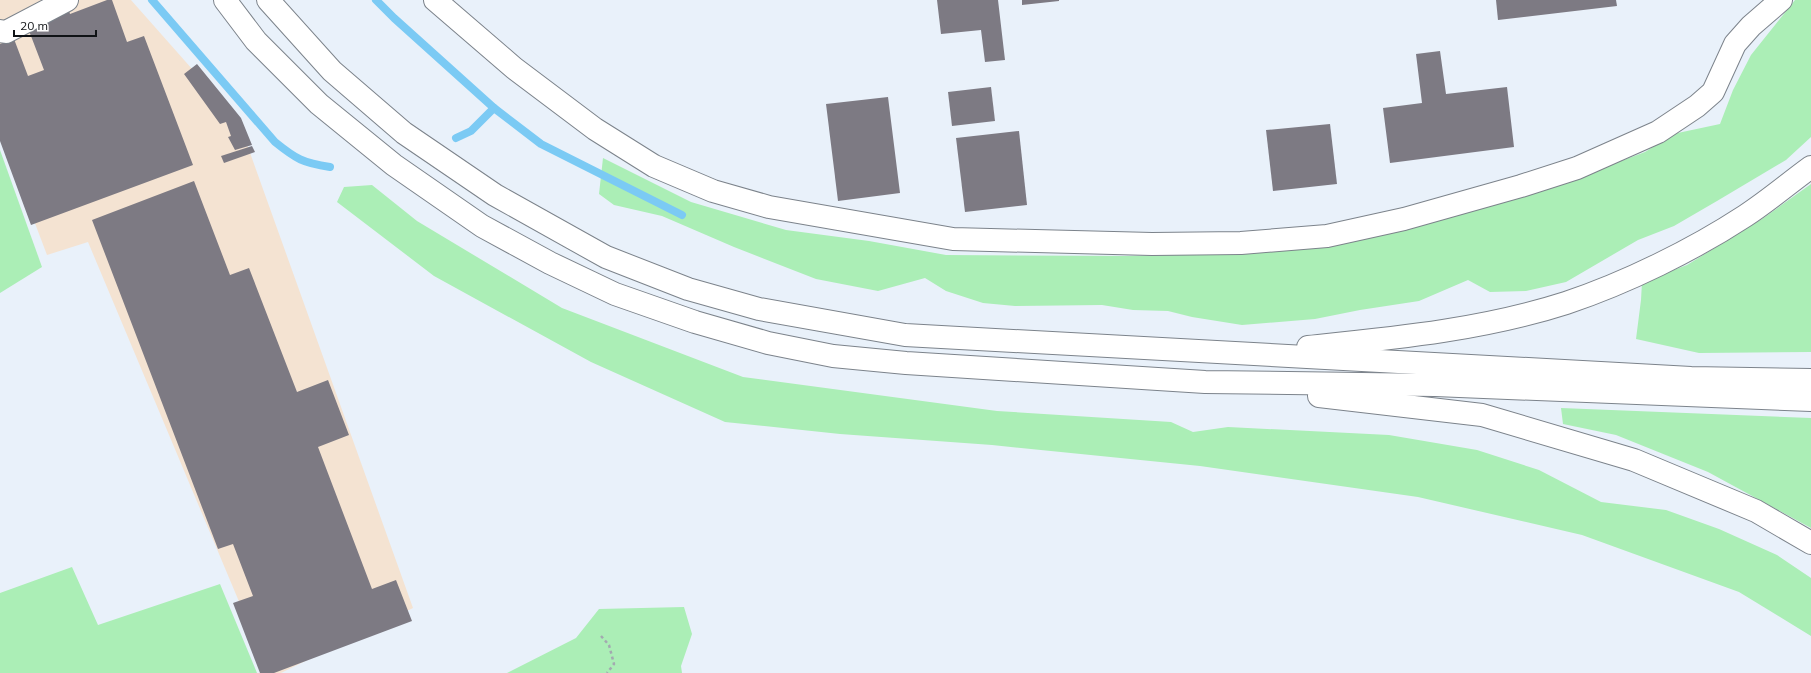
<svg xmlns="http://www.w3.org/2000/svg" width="1811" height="673" font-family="Mulish,sans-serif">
<rect width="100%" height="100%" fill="#e9f1fa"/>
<path fill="#f4e3d2" d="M0 0H131L239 122 413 608 281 673H269L88 242 47 255 0 131Z"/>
<g fill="#abeeb6">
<path d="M1795 0H1811V137L1786 160 1717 201 1674 226 1638 240 1566 282 1526 291 1490 292 1468 280 1419 301 1360 310 1315 319 1242 325 1192 317 1168 311 1133 310 1102 305 1015 306 983 303 946 291 925 278 878 291 816 279 734 247 662 216 614 205 599 194 603 158 691 202 786 230 869 241 946 255 1124 256 1261 253 1399 231 1605 167 1645 152 1673 134 1720 124 1733 90 1751 55Z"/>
<path d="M0 150 42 267 0 293Z"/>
<path d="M1811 184V352L1699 353 1636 339 1641 300 1642 282 1687 265 1762 219Z"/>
<path d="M372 185 417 221 562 308 743 377 997 411 1171 422 1193 432 1228 427 1389 435 1477 450 1539 470 1601 502 1666 510 1719 529 1777 555 1811 578V636L1739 592 1582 535 1418 497 1200 466 992 445 840 434 725 422 591 362 434 276 337 202 344 187Z"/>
<path d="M1561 408 1811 418V528L1708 472 1616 435 1563 424Z"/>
<path d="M72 567 98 625 220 584 257 673H0V593Z"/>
<path d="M684 607 692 634 681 666 682 673H507L576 638 599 609Z"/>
</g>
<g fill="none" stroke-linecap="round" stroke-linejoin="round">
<g stroke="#7bcaf4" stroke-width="8">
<path d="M152 0 275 142C296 159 303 163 330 167"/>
<path d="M376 0 394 18 494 108 541 144 682 215"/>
<path d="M456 138 471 131 494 108"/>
</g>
</g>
<g fill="#7d7a83">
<path d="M107 0H112L127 42 144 36 193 165 31 225 0 141V44L14 39 28 76 44 70 26 23 68 7 70 14Z"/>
<path d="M937 0H998L1005 60 985 62 981 30 941 34Z"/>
<path d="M1022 0H1059V1L1022 5Z"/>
<path d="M1496 0H1616L1617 6 1498 20Z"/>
<path d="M1440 51 1446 94 1507 87 1514 147 1390 163 1383 108 1422 103 1416 54Z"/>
<path d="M197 64 241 118 252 145 235 150 228 137 231 136 226 122 220 124 184 74Z"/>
<path d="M991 87 995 121 952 126 948 92Z"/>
<path d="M888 97 900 193 838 201 826 104Z"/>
<path d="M1330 124 1337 184 1273 191 1266 130Z"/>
<path d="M1019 131 1027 205 965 212 956 138Z"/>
<path d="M252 146 255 152 224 163 221 156Z"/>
<path d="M194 181 230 275 249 268 297 392 328 380 349 435 318 447 372 589 396 580 412 621 274 673H260L233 603 253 596 233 544 218 549 92 220Z"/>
</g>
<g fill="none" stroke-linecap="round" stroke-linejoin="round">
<g stroke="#7c838b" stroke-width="24">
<g id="minor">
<path d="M435 0 514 68 595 129 654 166 713 191 769 207 953 239 1152 244 1241 243 1327 236 1404 219 1521 186 1577 168 1658 132 1697 106 1713 92 1735 44 1751 26 1781 0"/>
<path d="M0 31 6 32 67 0"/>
</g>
</g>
<g stroke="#7c838b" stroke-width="24">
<g id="highway">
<path d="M225 0 256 41 319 104 394 165 482 226 550 263 615 294 695 322 768 343 833 356 906 363 1205 382 1435 385 1811 400"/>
<path d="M268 0 332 71 404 133 495 195 606 257 688 289 759 309 905 335 1691 378 1811 380"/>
<path d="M1308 347C1396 338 1482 330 1566 303 1626 283 1693 250 1745 216 1768 201 1789 183 1811 167"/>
<path d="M1319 396 1482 415 1634 460 1756 511 1811 543"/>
</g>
</g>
<path stroke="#a3a9b0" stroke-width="2.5" stroke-dasharray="3 3" stroke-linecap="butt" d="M601 636 609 645 614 664 607 673"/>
<use href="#minor" stroke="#fff" stroke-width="22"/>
<use href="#highway" stroke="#fff" stroke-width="22"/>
</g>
<path d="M14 30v6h82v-6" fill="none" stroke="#0f1215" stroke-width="2"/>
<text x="20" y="30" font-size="12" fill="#0f1215" stroke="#fefefe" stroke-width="3" paint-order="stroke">20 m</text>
</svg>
